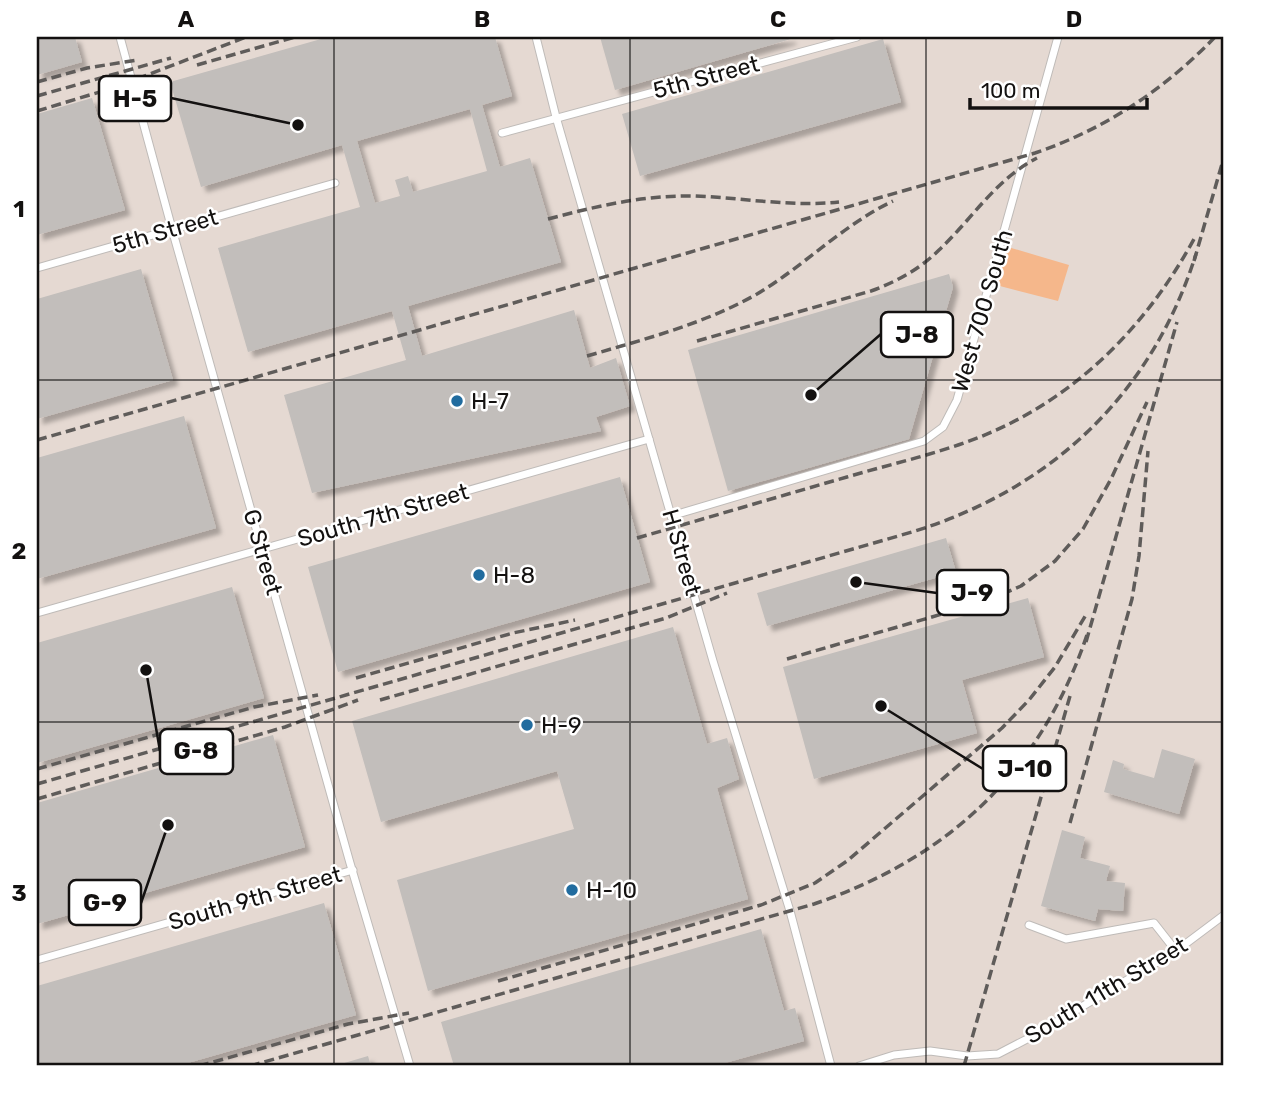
<svg xmlns="http://www.w3.org/2000/svg" width="1261" height="1103" font-family="Rubik,sans-serif">
<defs>
<filter id="shadow"><feDropShadow dx="5.5" dy="5.5" stdDeviation="2" flood-color="#0004"/></filter>
</defs>
<rect width="100%" height="100%" fill="#e9e5e2"/>
<rect fill="#e5d9d2" x="37" y="37" width="1187" height="1029"/>
<path fill="#f5b78b" d="M1008 247 1069 265 1058 301 996 285Z"/>
<g fill="#c2bebb" fill-rule="evenodd" filter="url(#shadow)">
<path d="M37 37H75L82 62 37 75Z"/>
<path d="M328 37H495L512 96 482 105 500 167 530 158 561 262 408 306 422 356 574 310 590 368 616 358 630 406 596 417 601 431 312 493 284 395 406 360 392 311 248 352 218 248 360 207 342 145 201 187 170 82ZM470 109 487 171 413 192 408 176 395 180 400 196 375 203 357 141Z"/>
<path d="M600 37H791V39L615 90Z"/>
<path d="M883 39 901 102 640 176 622 114Z"/>
<path d="M92 98 125 210 37 235V114Z"/>
<path d="M141 269 173 380 37 419V299Z"/>
<path d="M949 274 953 287 909 439 728 491 688 350Z"/>
<path d="M184 416 216 528 37 579V458Z"/>
<path d="M620 477 650 582 338 672 308 567Z"/>
<path d="M946 538 956 572 767 626 757 593Z"/>
<path d="M232 587 264 698 37 763V643Z"/>
<path d="M1028 598 1044 657 962 680 977 733 814 779 783 667Z"/>
<path d="M673 627 707 744 727 738 739 779 717 788 748 899 428 991 397 880 574 829 557 771 381 822 352 721Z"/>
<path d="M273 735 305 847 37 924V803Z"/>
<path d="M1162 749 1195 759 1179 814 1104 792 1113 760 1124 764 1123 769 1154 778Z"/>
<path d="M1062 830 1085 837 1080 858 1110 866 1106 881 1125 883 1123 911 1098 909 1095 921 1041 906Z"/>
<path d="M324 903 356 1015 177 1066H37V986Z"/>
<path d="M761 929 784 1011 795 1008 804 1041 714 1066H454L441 1022Z"/>
<path d="M368 1056 371 1066H342L341 1064Z"/>
</g>
<g fill="none" stroke-linecap="round" stroke-linejoin="round">
<g stroke="#bfbbb8" stroke-width="9">
<g id="lane">
<path d="M120 37 172 229 350 863 410 1066"/>
<path d="M536 37 556 117 713 661 790 911 831 1066"/>
<path d="M502 133 857 37"/>
<path d="M37 268 335 183"/>
<path d="M671 516 924 441 943 427 957 400 1058 37"/>
<path d="M37 613 649 439"/>
<path d="M1029 925 1066 939 1154 923 1176 951"/>
<path d="M37 960 353 870"/>
<path d="M859 1066 894 1055 930 1051 967 1056 998 1054 1029 1038 1176 951 1224 915"/>
</g>
</g>
<use href="#lane" stroke="#fff" stroke-width="7"/>
<g stroke="#5f5c5a" stroke-width="3.5" stroke-dasharray="10 5" stroke-linecap="butt">
<path d="M197 65 295 37"/>
<path d="M37 82 87 68 137 60"/>
<path d="M37 96 171 58"/>
<path d="M37 111 116 87 246 37"/>
<path d="M548 219C597 206 644 195 695 196 744 198 791 207 839 202"/>
<path d="M1194 261 1224 157"/>
<path d="M697 341 871 291C896 282 920 269 939 250 973 218 995 180 1037 158"/>
<path d="M587 356C645 339 704 324 757 294 804 266 843 225 893 201"/>
<path d="M37 440 1035 153C1105 129 1164 90 1215 37"/>
<path d="M637 538C707 518 777 497 847 477 891 464 937 454 980 437 1075 399 1146 327 1194 239"/>
<path d="M1086 642 1177 322"/>
<path d="M787 659 987 601 1021 586 1055 561 1083 529 1111 479 1147 402"/>
<path d="M356 678 513 633 575 620"/>
<path d="M380 700 666 618 727 593"/>
<path d="M37 769 254 707 318 695"/>
<path d="M37 784 912 532C1052 489 1152 394 1196 254"/>
<path d="M37 799 285 727 358 700"/>
<path d="M1070 823 1132 599 1139 556 1148 451"/>
<path d="M498 981 761 905 815 883 847 861 1002 728 1029 700 1055 667 1087 613"/>
<path d="M199 1066 348 1024 409 1013"/>
<path d="M250 1066 814 904C951 857 1042 770 1088 632"/>
<path d="M964 1066 1070 696"/>
</g>
</g>
<path fill="none" stroke="#131110" stroke-width="2" stroke-opacity="0.55" d="M334 37V1066M630 37V1066M926 37V1066M37 380H1224M37 722H1224"/>
<g fill="#216c9f" stroke="#fff" stroke-width="2.5">
<circle cx="457" cy="401" r="7"/>
<circle cx="479" cy="575" r="7"/>
<circle cx="527" cy="725" r="7"/>
<circle cx="572" cy="890" r="7"/>
</g>
<g text-anchor="middle" stroke-width="5" stroke-linejoin="round" paint-order="stroke">
<g font-size="23" fill="#131110" stroke="#fff">
<text transform="translate(706 77) rotate(-15)" y="8">5th Street</text>
<text transform="translate(165 231) rotate(-16)" y="8">5th Street</text>
<text transform="translate(982 311) rotate(-74)" y="8">West 700 South</text>
<text transform="translate(383 515) rotate(-16)" y="8">South 7th Street</text>
<text transform="translate(263 552) rotate(74)" y="8">G Street</text>
<text transform="translate(682 552) rotate(74)" y="8">H Street</text>
<text transform="translate(255 898) rotate(-16)" y="8">South 9th Street</text>
<text transform="translate(1106 990) rotate(-31)" y="8">South 11th Street</text>
</g>
<g font-size="23" fill="#131110" stroke="#fff" text-anchor="start">
<text x="471" y="409">H-7</text>
<text x="493" y="583">H-8</text>
<text x="541" y="733">H-9</text>
<text x="586" y="898">H-10</text>
</g>
</g>
<path fill="none" stroke="#131110" stroke-width="2.5" d="M298 125L171 98M811 395L881 334M856 582L937 593M146 670L160 751M881 706L983 769M168 825L141 903"/>
<g fill="#131110" stroke="#fff" stroke-width="2.5">
<circle cx="298" cy="125" r="7"/>
<circle cx="811" cy="395" r="7"/>
<circle cx="856" cy="582" r="7"/>
<circle cx="146" cy="670" r="7"/>
<circle cx="881" cy="706" r="7"/>
<circle cx="168" cy="825" r="7"/>
</g>
<g fill="#fff" stroke="#131110" stroke-width="2.5">
<rect x="99" y="76" width="72" height="45" rx="7"/>
<rect x="881" y="312" width="72" height="45" rx="7"/>
<rect x="937" y="570" width="71" height="45" rx="7"/>
<rect x="160" y="729" width="73" height="45" rx="7"/>
<rect x="983" y="746" width="83" height="45" rx="7"/>
<rect x="69" y="880" width="72" height="45" rx="7"/>
</g>
<g font-size="24" text-anchor="middle" font-weight="bold" fill="#131110">
<text x="135" y="107">H-5</text>
<text x="917" y="343">J-8</text>
<text x="972" y="601">J-9</text>
<text x="196" y="759">G-8</text>
<text x="1025" y="777">J-10</text>
<text x="105" y="911">G-9</text>
</g>
<rect width="1261" height="1103" fill="none" stroke="#ffffff" stroke-width="77"/>
<path d="M970 98v10h177v-10" fill="none" stroke="#131110" stroke-width="3.5"/>
<text x="981" y="98" font-size="21" fill="#131110" stroke="#ffffff" stroke-width="5" paint-order="stroke">100 m</text>
<rect x="38" y="38" width="1184" height="1026" fill="none" stroke="#131110" stroke-width="2.5"/>
<g font-size="23" text-anchor="middle" font-weight="bold" fill="#131110">
<text x="186" y="27">A</text>
<text x="482" y="27">B</text>
<text x="778" y="27">C</text>
<text x="1074" y="27">D</text>
<text x="19" y="217">1</text>
<text x="19" y="559">2</text>
<text x="19" y="901">3</text>
</g>
</svg>
